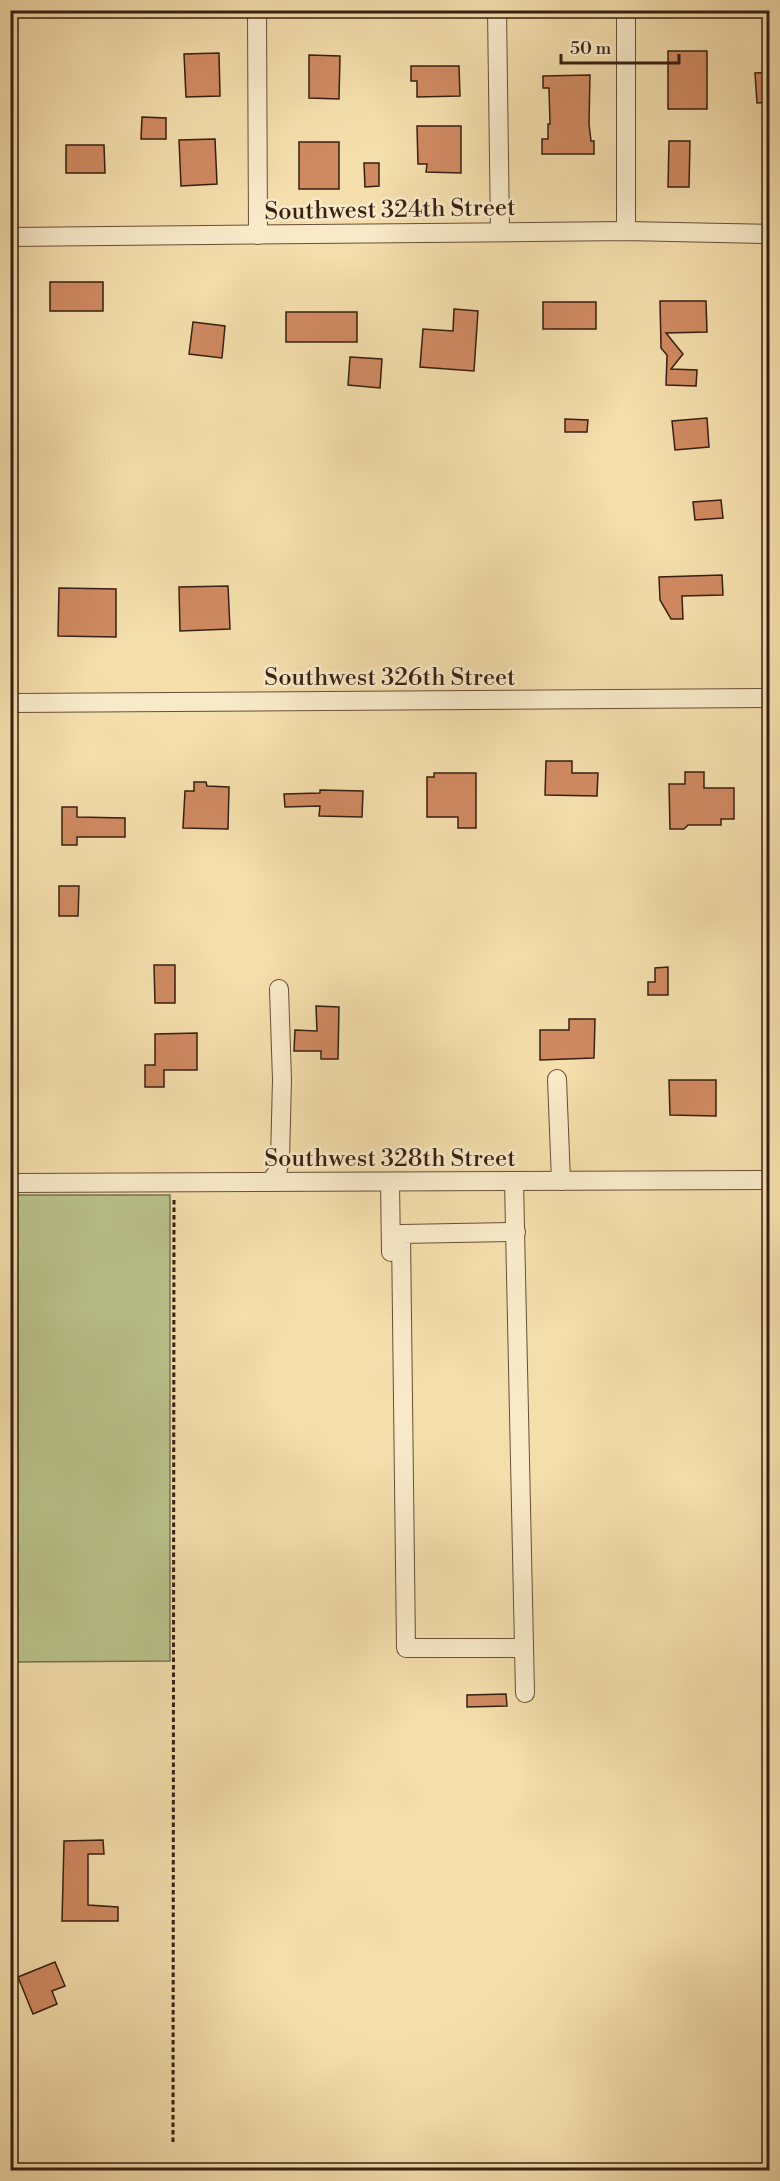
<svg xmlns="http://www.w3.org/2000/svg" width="780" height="2181" font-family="'Libre Bodoni',serif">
<rect width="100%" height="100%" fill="#f4deac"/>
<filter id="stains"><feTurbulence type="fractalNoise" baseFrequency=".00333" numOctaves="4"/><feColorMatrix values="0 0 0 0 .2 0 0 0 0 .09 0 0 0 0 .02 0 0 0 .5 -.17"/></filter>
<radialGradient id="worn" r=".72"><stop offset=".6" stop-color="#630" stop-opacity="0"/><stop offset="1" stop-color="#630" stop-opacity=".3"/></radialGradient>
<path fill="#b9c28b" stroke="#78704e" stroke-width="1.5" d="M11 1195H170V1661L11 1662Z"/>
<g fill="#d08a62" stroke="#361f12" stroke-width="1.5">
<rect x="668" y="51" width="39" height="58"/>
<path d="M219 53 220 96 186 97 184 54Z"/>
<path d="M309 55 340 56 339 99 309 98Z"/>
<path d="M411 66H459L460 96 417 97V81H411Z"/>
<path d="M770 72V102L757 103 755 73Z"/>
<path d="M590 75 589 124 591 141H594V154H542V139H548V124H550L549 88H543V76Z"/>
<path d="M142 117 166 118V139H141Z"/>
<path d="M417 126H461V173L426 172 427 164H418Z"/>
<path d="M215 139 217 184 181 186 179 140Z"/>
<path d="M669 141H690L689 187H668Z"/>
<rect x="299" y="142" width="40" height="47"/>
<path d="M66 145H104L105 173H66Z"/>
<path d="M364 163H379V186L365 187Z"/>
<rect x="50" y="282" width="53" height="29"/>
<path d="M660 301H706L707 332 666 333 683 354 671 369 697 370 696 386 666 385 667 355 661 348Z"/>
<rect x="543" y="302" width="53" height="27"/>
<path d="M454 309 478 311 474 371 420 367 423 329 453 331Z"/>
<rect x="286" y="312" width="71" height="30"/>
<path d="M193 322 225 326 222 358 189 354Z"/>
<path d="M350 357 382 359 380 388 348 385Z"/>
<path d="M707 418 709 447 675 450 672 421Z"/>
<path d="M565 419 588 420 587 432H565Z"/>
<path d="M721 500 723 518 695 520 693 502Z"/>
<path d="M722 575 723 595 682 596 683 619H671L660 600 659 577Z"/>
<path d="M228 586 230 629 180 631 179 587Z"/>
<path d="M59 588 116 589V637L58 636Z"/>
<path d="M546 761H572V773H598L597 796 545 795Z"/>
<path d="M685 772H704V788H734V819H721V825H688L684 829H670L669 784H685Z"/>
<path d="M434 773H476V828H458V817H427V777H434Z"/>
<path d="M194 782H206L207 786 229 787 228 829 183 828 185 791H194Z"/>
<path d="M320 790 363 791 362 817 319 816 320 806 285 807 284 794 320 793Z"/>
<path d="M62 807H77V817L125 818V837H77V845H62Z"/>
<path d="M59 886H79L78 916H59Z"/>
<path d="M154 965H175V1003H155Z"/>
<path d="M668 967V995H648V982H655V968Z"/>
<path d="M316 1006 339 1007 338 1059H321V1051H294L295 1030 317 1031Z"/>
<path d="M569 1019H595L594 1058 540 1060V1030H569Z"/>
<path d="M197 1033V1070H164V1087H145V1065H155V1034Z"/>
<path d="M669 1080H716V1116L670 1115Z"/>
<path d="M506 1694 507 1706 467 1707V1695Z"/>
<path d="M103 1840 104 1854H88V1905L118 1907V1921H62L64 1841Z"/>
<path d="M55 1962 65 1986 52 1991 57 2004 33 2014 18 1977Z"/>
</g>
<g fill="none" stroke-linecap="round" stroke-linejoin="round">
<g stroke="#664f38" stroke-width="20">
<g id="minor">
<path d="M257 10 258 235"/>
<path d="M497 10 500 232"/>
<path d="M626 10V231"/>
<path d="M10 237 626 231 770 234"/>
<path d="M10 703 770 698"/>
<path d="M557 1079 561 1181"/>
<path d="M514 1181 525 1693"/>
<path d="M270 1182 277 1173 280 1160 282 1080 279 989"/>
<path d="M390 1182 391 1252"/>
<path d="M10 1183 770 1180"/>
<path d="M516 1232 401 1234 406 1648H524"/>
</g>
</g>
<path stroke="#361f12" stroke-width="3" stroke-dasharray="4.5 3" stroke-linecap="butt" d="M173 2142 174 1200"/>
<use href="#minor" stroke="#f8eac9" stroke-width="18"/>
</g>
<g text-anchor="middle" stroke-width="5" stroke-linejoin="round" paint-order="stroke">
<g font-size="24" fill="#361f12" stroke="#f8eac9">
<text transform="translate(390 209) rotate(-1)" y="8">Southwest 324th Street</text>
<text x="390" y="685">Southwest 326th Street</text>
<text x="390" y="1166">Southwest 328th Street</text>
</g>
</g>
<rect width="780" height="2181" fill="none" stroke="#f4deac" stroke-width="36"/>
<rect x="12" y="12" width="756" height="2157" fill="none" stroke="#361f12" stroke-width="3"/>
<rect x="18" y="18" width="744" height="2145" fill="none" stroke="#361f12" stroke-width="1.5"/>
<path d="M561 54v9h118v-9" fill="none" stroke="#361f12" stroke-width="3"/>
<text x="570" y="54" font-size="18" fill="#361f12" stroke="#f8eac9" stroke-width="4.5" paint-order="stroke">50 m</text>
<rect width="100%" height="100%" filter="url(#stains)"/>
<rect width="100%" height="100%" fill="url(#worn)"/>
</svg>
